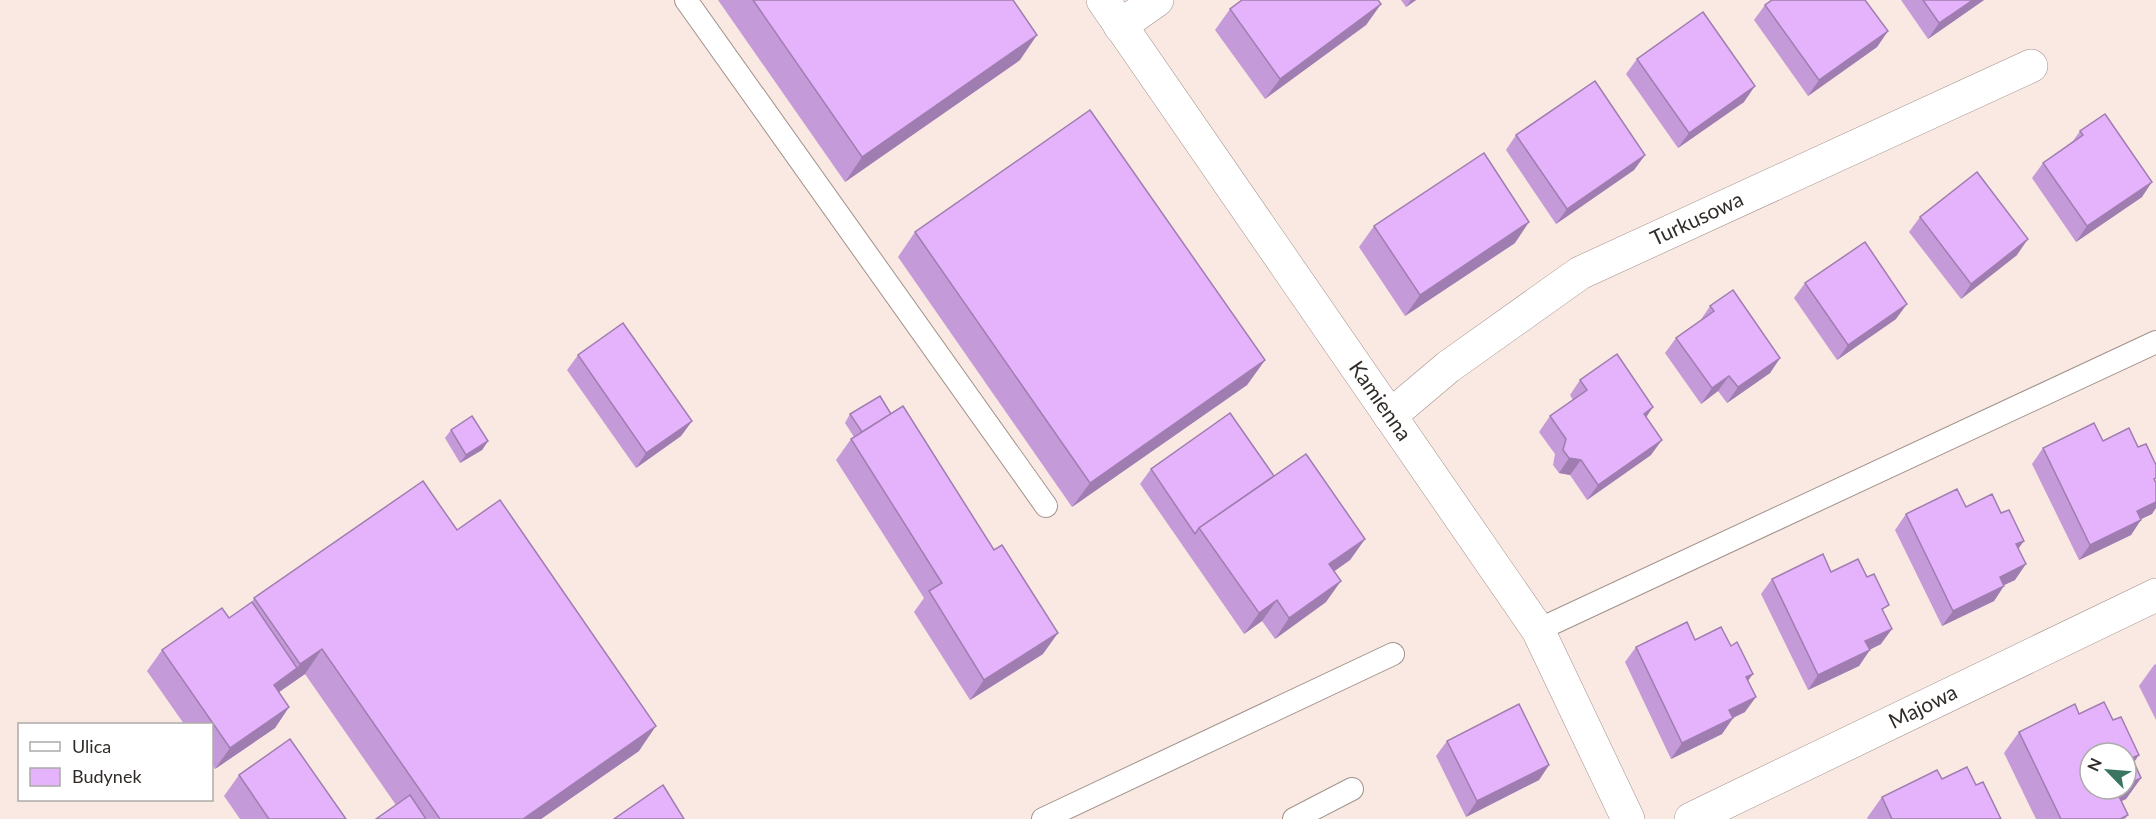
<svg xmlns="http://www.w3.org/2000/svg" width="2156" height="819" font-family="Lato,sans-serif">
<rect width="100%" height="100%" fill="#fae9e2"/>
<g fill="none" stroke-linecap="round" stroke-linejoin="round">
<g stroke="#a1928b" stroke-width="24">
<g id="lane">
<path d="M686 0 1046 506"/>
<path d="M1538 630 2156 342"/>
<path d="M1043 819 1393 654"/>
<path d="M1294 819 1352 789"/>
</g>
</g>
<g stroke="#a1928b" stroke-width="34">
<g id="street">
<path d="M1103 0 1538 630 1628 819"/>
<path d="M1120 26 1157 0"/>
<path d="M1390 416 1448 367 1580 273 2031 66"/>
<path d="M1691 819 2156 595"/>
</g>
</g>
<use href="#lane" stroke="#fff" stroke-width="22"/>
<use href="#street" stroke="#fff" stroke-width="33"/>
</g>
<g fill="#c49ad8">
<path d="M718 0H1013L1020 60 845 182Z"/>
<path d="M1401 0H1416L1406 7Z"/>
<path d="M1901 0H1984L1928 39Z"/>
<path d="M1381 4 1366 25 1265 99 1215 30 1230 9Z"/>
<path d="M1765 5 1888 31 1877 47 1808 96 1754 20Z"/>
<path d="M1637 59 1744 102 1678 148 1626 74Z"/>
<path d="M2080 131 2142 197 2076 242 2032 178 2043 163 2073 141Z"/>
<path d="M1516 135 1645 155 1634 170 1556 224 1506 150Z"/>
<path d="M1920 217 2017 255 1961 299 1909 232Z"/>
<path d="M1374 226 1515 243 1405 316 1359 247Z"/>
<path d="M915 232 1265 360 1247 385 1072 507 898 257Z"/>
<path d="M1805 283 1896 319 1837 360 1794 298Z"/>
<path d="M1710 306 1780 358 1770 373 1727 403 1718 391 1701 404 1665 353 1676 338 1700 321Z"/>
<path d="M578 355 692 421 681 436 636 468 567 370Z"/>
<path d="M1580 380 1646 417 1651 455 1587 500 1570 475 1559 473 1553 465 1555 454 1539 432 1550 416 1573 400 1570 395Z"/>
<path d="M850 414 1043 654 970 700 914 612 924 598 836 460 851 439 854 437 845 423Z"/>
<path d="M451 430 488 441 482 450 460 463 445 438Z"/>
<path d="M2103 441 2156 482 2152 514 2141 519 2131 535 2079 560 2032 464 2043 448Z"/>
<path d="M1151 469 1274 476 1365 539 1350 560 1334 571 1326 602 1275 639 1262 621 1244 634 1140 484Z"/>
<path d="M1906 514 2018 549 2015 580 2004 585 1994 601 1942 626 1895 530Z"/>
<path d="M1831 572 1884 613 1881 644 1869 650 1859 666 1808 690 1761 594 1772 579Z"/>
<path d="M254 598 639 751 541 819H376L396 805 305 674 279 692 289 707 275 728 215 769 212 764V724H184L147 671 162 650 229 618 252 602Z"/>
<path d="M1695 640 1748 681 1745 712 1733 718 1722 734 1671 759 1625 662 1636 647Z"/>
<path d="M2156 664V720L2139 686 2154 665Z"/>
<path d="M2079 714 2134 763 2141 778 2126 799 2121 801 2128 815 2125 819H2036L2004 753 2019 732Z"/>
<path d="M1447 741 1549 765 1539 780 1466 817 1436 756Z"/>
<path d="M239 775 346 819H240L224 796Z"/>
<path d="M1942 779 1976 785 2001 819H1868L1867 818 1882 797Z"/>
</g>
<g fill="#a07db0">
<path d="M1411 0H1416L1406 7Z"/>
<path d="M1973 0H1984L1928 39 1939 23Z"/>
<path d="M1381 4 1366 25 1265 99 1280 79Z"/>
<path d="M1888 31 1877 47 1808 96 1819 80Z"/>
<path d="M1037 35 1020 60 845 182 862 157Z"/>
<path d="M1755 86 1744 102 1678 148 1689 133Z"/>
<path d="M1645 155 1634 170 1556 224 1567 209Z"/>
<path d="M2152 182 2142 197 2076 242 2087 226Z"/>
<path d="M1529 222 1515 243 1405 316 1420 295Z"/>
<path d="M2028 239 2017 255 1961 299 1971 284Z"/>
<path d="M1907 304 1896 319 1837 360 1848 345Z"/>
<path d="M1780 358 1770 373 1727 403 1738 387Z"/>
<path d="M1265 360 1247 385 1072 507 1090 483Z"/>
<path d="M1729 376 1718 391 1701 404 1712 388Z"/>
<path d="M1653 407 1643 422 1644 414Z"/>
<path d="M692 421 681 436 636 468 646 453Z"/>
<path d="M1662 440 1651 455 1587 500 1598 485Z"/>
<path d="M488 441 482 450 460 463 466 455Z"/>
<path d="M1569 458 1581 460 1570 475 1559 473Z"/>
<path d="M2156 502V508L2152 514 2126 526 2137 511Z"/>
<path d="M2141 520 2131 535 2079 560 2090 545Z"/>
<path d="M1365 539 1350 560 1315 585 1329 564Z"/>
<path d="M2024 541 2013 556 2016 544Z"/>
<path d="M2026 564 2015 580 1989 592 2000 577Z"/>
<path d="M1341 581 1326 602 1275 639 1289 618Z"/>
<path d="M2004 586 1994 601 1942 626 1953 611Z"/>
<path d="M1277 600 1262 621 1244 634 1259 613Z"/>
<path d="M1892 629 1881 644 1855 657 1865 641Z"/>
<path d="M1058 633 1043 654 970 700 984 680Z"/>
<path d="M322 649 305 674 259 706 274 685 297 668 300 664Z"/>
<path d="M1870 650 1859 666 1808 690 1818 675Z"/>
<path d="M1753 674 1742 689 1746 677Z"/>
<path d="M1756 697 1745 712 1718 725 1729 710Z"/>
<path d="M289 707 275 728 215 769 230 748Z"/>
<path d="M1733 718 1722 734 1671 759 1682 743Z"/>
<path d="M656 726 639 751 541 819H523Z"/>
<path d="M2139 755 2126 774 2132 758Z"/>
<path d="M1549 765 1539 780 1466 817 1477 801Z"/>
<path d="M2141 778 2126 799 2101 811 2116 790 2126 789V785Z"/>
</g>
<g fill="#e4b3fb" stroke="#a07db0" stroke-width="1.5">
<path d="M753 0H1013L1037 35 862 157Z"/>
<path d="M1242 0H1378L1381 4 1280 79 1230 9Z"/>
<path d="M1772 0H1865L1888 31 1819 80 1765 5Z"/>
<path d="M1923 0H1973L1939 23Z"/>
<path d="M1703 12 1755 86 1689 133 1637 59Z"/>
<path d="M1595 81 1645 155 1567 209 1516 135Z"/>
<path d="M1090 110 1265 360 1090 483 915 232Z"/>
<path d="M2105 114 2152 182 2087 226 2043 163 2083 135 2080 131Z"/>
<path d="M1484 153 1529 222 1420 295 1374 226Z"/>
<path d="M1977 172 2028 239 1971 284 1920 217Z"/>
<path d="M1865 242 1907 304 1848 345 1805 283Z"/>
<path d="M1733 290 1780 358 1738 387 1729 376 1712 388 1676 338 1714 311 1710 306Z"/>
<path d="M623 323 692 421 646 453 578 355Z"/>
<path d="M1617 354 1653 407 1644 414 1662 440 1598 485 1581 460 1569 458 1563 450 1566 439 1550 416 1587 390 1580 380Z"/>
<path d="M880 396 891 414 862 432 850 414Z"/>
<path d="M903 406 994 550 1002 545 1058 633 984 680 929 591 942 583 851 439Z"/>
<path d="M1230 413 1274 476 1199 528 1195 534 1151 469Z"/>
<path d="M472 416 488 441 466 455 451 430Z"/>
<path d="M2094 423 2103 441 2129 428 2138 447 2146 444 2156 465V478L2154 479 2156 483V502L2137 511 2141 520 2090 545 2043 448Z"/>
<path d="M1306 454 1365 539 1329 564 1341 581 1289 618 1277 600 1259 613 1199 528Z"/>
<path d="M423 481 457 530 500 500 656 726 523 819H440L322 649 300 664 254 598Z"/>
<path d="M1957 489 1966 507 1992 494 2001 513 2009 510 2024 541 2016 544 2026 564 2000 577 2004 586 1953 611 1906 514Z"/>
<path d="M1823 554 1831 572 1858 559 1867 577 1874 574 1889 605 1882 609 1892 629 1865 641 1870 650 1818 675 1772 579Z"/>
<path d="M252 602 297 668 274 685 289 707 230 748 162 650 222 608 229 618Z"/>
<path d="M1687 622 1695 640 1721 627 1731 646 1737 642 1753 674 1746 677 1756 697 1729 710 1733 718 1682 743 1636 647Z"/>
<path d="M2104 702 2113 720 2121 717 2139 755 2132 758 2141 778 2126 785V753H2090V789H2118L2116 790 2128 815 2120 819H2061L2019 732 2075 704 2079 714Z"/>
<path d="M1519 704 1549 765 1477 801 1447 741Z"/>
<path d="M290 739 346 819H269L239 775Z"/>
<path d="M1967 767 1976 785 1983 782 2001 819H1892L1882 797 1937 770 1942 779Z"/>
<path d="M663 785 684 819H614Z"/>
<path d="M410 795 426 819H376Z"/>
</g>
<g text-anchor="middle" stroke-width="6" stroke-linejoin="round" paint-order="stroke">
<g font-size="21" fill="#322c29" stroke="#fff">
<text transform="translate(1697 219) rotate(-25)" y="7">Turkusowa</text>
<text transform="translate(1380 401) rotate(55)" y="7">Kamienna</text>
<text transform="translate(1923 707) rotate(-26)" y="7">Majowa</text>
</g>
</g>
<rect x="18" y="723" width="195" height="78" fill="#ffffff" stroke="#adaba9" stroke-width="1.5"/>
<rect x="30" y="742" width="30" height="9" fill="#ffffff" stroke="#adaba9" stroke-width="1.5"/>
<text x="72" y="753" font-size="18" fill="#322c29">Ulica</text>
<rect x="30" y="768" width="30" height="18" fill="#e4b3fb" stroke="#adaba9" stroke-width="1.5"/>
<text x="72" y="783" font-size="18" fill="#322c29">Budynek</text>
<g transform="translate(2108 771) rotate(295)"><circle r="28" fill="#ffffff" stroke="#adaba9" stroke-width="1.5"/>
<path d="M0-4.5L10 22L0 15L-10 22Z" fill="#397560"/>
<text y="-9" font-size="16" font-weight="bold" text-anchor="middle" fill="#322c29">N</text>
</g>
</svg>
